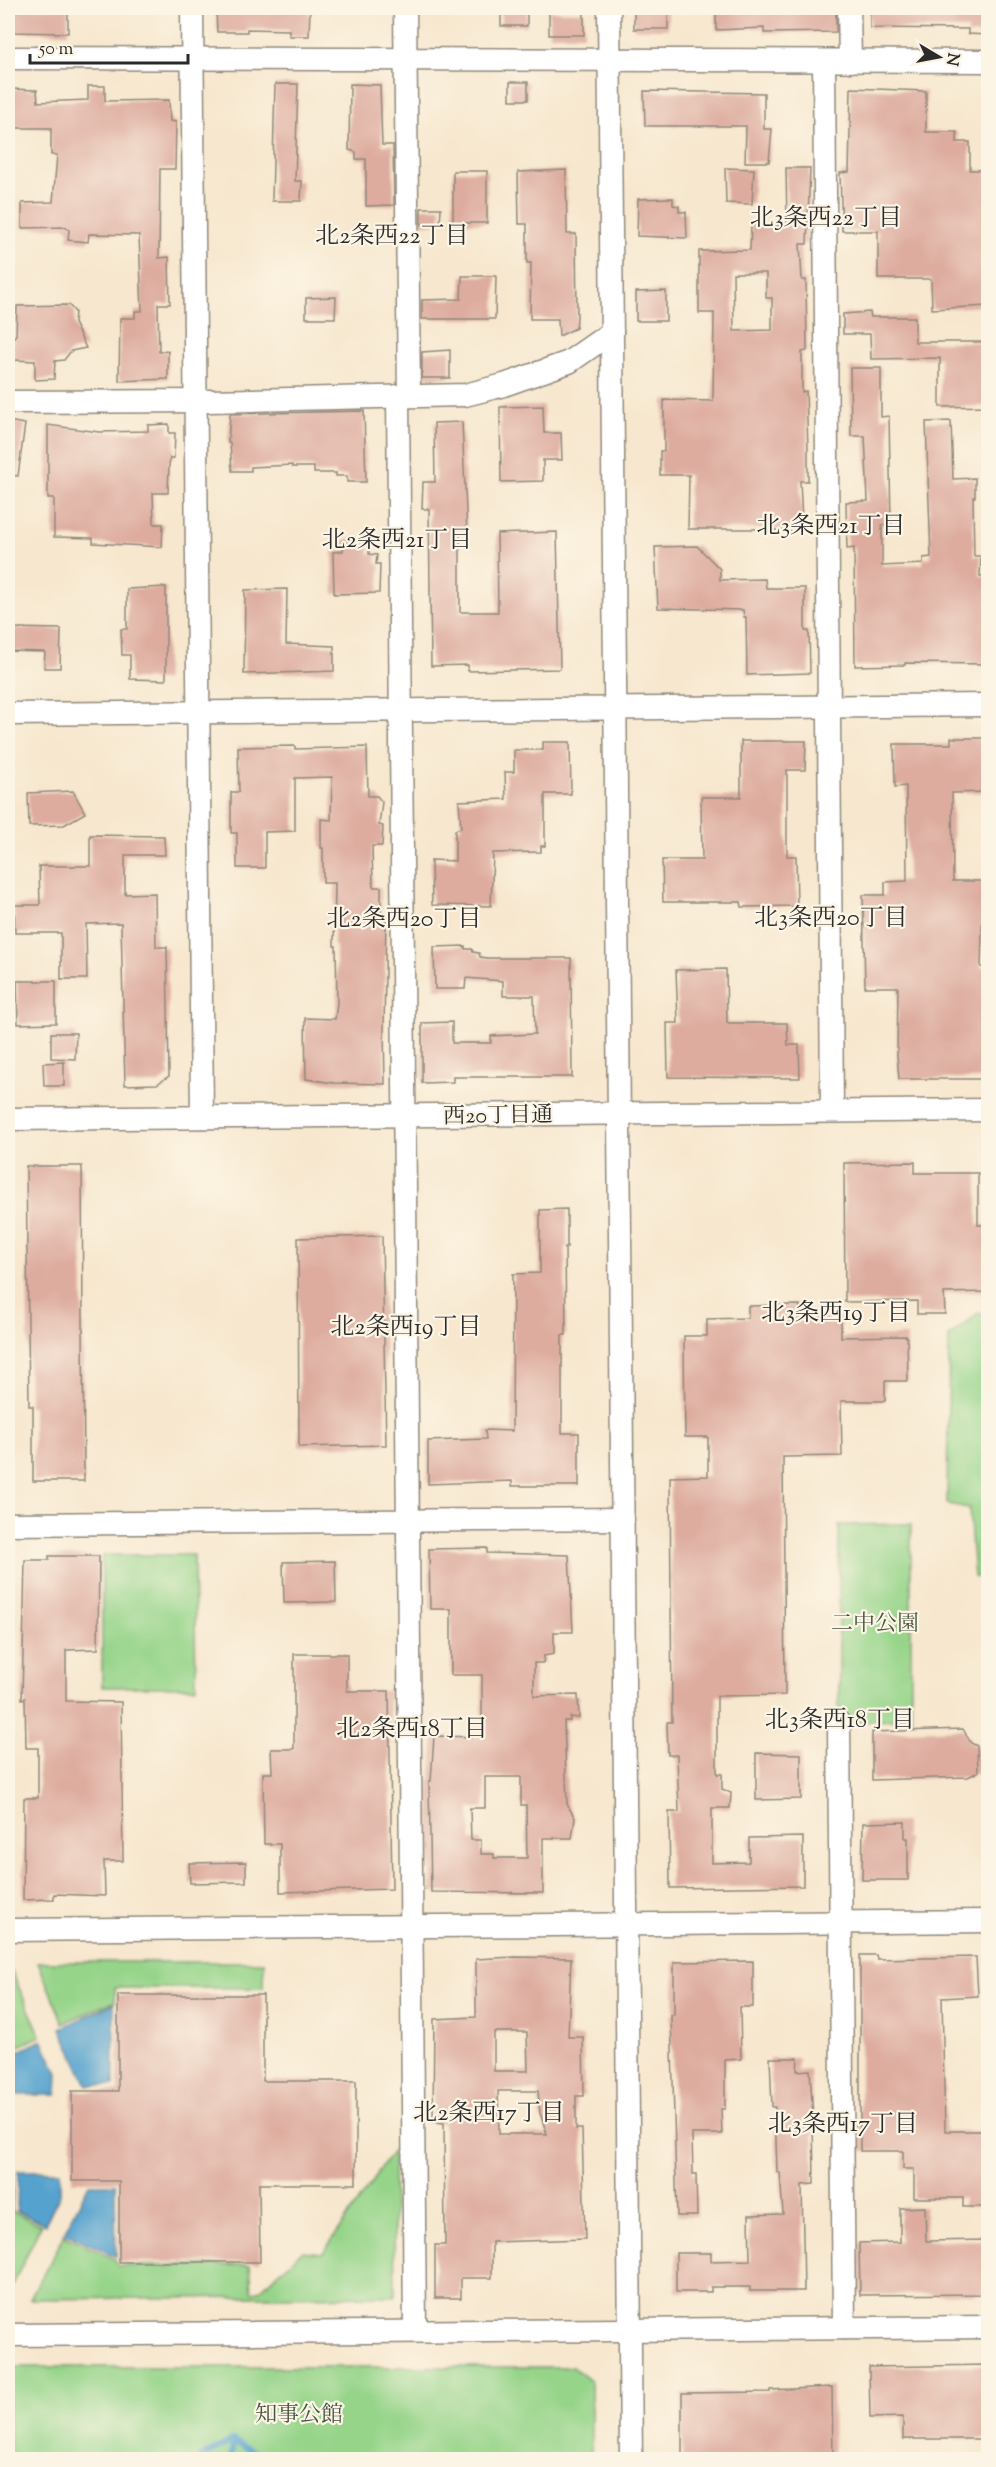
<svg xmlns="http://www.w3.org/2000/svg" width="996" height="2467" font-family="'Sorts Mill Goudy','Noto Serif JP',serif">
<rect width="100%" height="100%" fill="#fcf5e5"/>
<filter id="ink" filterUnits="userSpaceOnUse"><feTurbulence type="fractalNoise" baseFrequency=".0167" numOctaves="2"/><feDisplacementMap in="SourceGraphic" scale="12" xChannelSelector="R" yChannelSelector="G"/><feConvolveMatrix kernelMatrix="1 2 1 2 8 2 1 2 1" color-interpolation-filters="sRGB"/></filter>
<filter id="wash" filterUnits="userSpaceOnUse"><feTurbulence type="fractalNoise" baseFrequency=".008" numOctaves="4" result="noise"/><feDisplacementMap in="SourceGraphic" scale="24" xChannelSelector="R" yChannelSelector="G"/><feGaussianBlur stdDeviation="1.35" result="paint"/><feColorMatrix in="noise" values="0 0 0 0 0 0 0 0 0 0 0 0 0 0 0 0 0 1.4 0 .05"/><feComposite in="paint" operator="in"/></filter>
<g filter="url(#wash)">
<rect width="100%" height="100%" fill="#f7e7ce"/>
<g fill="#95d489" stroke="#60805a" stroke-width="1.5">
<path d="M978 1313H988V1577H974L969 1508 947 1504 949 1337Z"/>
<path d="M911 1524V1719L839 1723V1525Z"/>
<path d="M102 1555H194L196 1687H102Z"/>
<path d="M38 1962H264L263 1988H115V2001L63 2023Z"/>
<path d="M8 1964 41 2036 15 2048 14 2092H8Z"/>
<path d="M393 2151 395 2296 30 2299 64 2236 115 2259 118 2266 250 2265 252 2292 259 2291 302 2251 323 2253Z"/>
<path d="M8 2173H13L12 2211 41 2225 8 2295Z"/>
<path d="M8 2367H572L591 2382V2459H8Z"/>
</g>
<g fill="#55a2ce" stroke="#40667c" stroke-width="1.5">
<path d="M114 2003V2085H87L61 2028Z"/>
<path d="M42 2040 58 2073 57 2095H16V2053Z"/>
<path d="M18 2171H60V2194L45 2224 17 2211Z"/>
<path d="M89 2184H115L116 2256 64 2233Z"/>
</g>
<g fill="none" stroke-linecap="round" stroke-linejoin="round">
<g stroke="#55a2ce" stroke-width="6">
<path d="M197 2460 232 2441 270 2460"/>
<path d="M231 2460 233 2441"/>
</g>
</g>
<g id="blocks">
<g fill="#ddac9f" fill-rule="evenodd">
<path d="M8 8H68V33L8 32Z"/>
<path d="M216 8H310L309 36H289V30L247 29V32H217Z"/>
<rect x="501" y="8" width="26" height="18"/>
<rect x="634" y="8" width="34" height="21"/>
<path d="M716 8H836V32L764 33V28L716 30Z"/>
<path d="M870 8H988V35L968 34V29L870 28Z"/>
<path d="M549 11 584 12V35H549Z"/>
<rect x="510" y="82" width="18" height="18"/>
<path d="M275 84H298L295 181H302L301 201H272Z"/>
<path d="M350 84 380 85 382 145H393L394 205 366 206V159H356V152L349 150Z"/>
<path d="M88 86H105V101L169 100 170 121 176 122 175 169H160L159 258 169 257 170 304H158L159 352 168 351V379L119 381 120 318H135V311H142L139 235 89 234 88 242 68 240 69 230 65 227 22 228V203L53 202 57 155H51V128H8L11 89 37 90 38 102 88 100Z"/>
<path d="M851 88 926 91V132H957V142H970V170H988V306L932 309 931 279H878V231H842L840 173 849 172Z"/>
<path d="M644 91 764 93V129H772L769 162H745L746 126H645Z"/>
<path d="M725 168 754 169 752 204 726 203Z"/>
<path d="M786 168H810L807 244H800L802 280H806L807 351 802 352V392L806 391 808 449V481H800L802 521 795 523V532L763 529H688L689 475H660V451H664V400L713 401 714 313H699V251L750 250 751 225 783 226 787 224ZM733 273H766V298H772V330L734 331Z"/>
<path d="M566 170 567 234H576L577 318 576 328 559 336 558 319H530L531 263H527V224H519L518 172Z"/>
<rect x="453" y="171" width="34" height="52"/>
<path d="M673 198V205L679 206V212H686L687 238 637 236 638 199Z"/>
<path d="M421 208H441L440 224H421Z"/>
<path d="M462 276H496L495 319H422V300L461 299Z"/>
<path d="M666 291V321H636V292Z"/>
<path d="M336 297 335 318H306V298Z"/>
<path d="M69 305 75 312 74 323 86 348 71 351 64 360 55 361 54 379 35 380V361L14 360 12 339 16 335 17 306Z"/>
<path d="M870 312 871 317H915V342H987L988 406 940 407V358L871 359 870 334H843V314Z"/>
<path d="M450 350V378H422V352Z"/>
<path d="M850 368H881V417L889 416 891 524 882 525V566L923 564V558L931 557 926 422 951 421 953 479 975 478V497H973L974 556H981L980 576H988V664L905 663V665L855 666 854 548 847 549 846 502 868 501 865 436H851Z"/>
<path d="M543 406 544 433H561L562 460H543V481L501 482 500 407Z"/>
<path d="M364 411 366 482H347V476H336V473H314V467H292V465L251 467V471H232L230 443H228L230 414Z"/>
<path d="M8 421 25 424 18 476 8 475Z"/>
<path d="M462 422 467 534H460V612H498L497 534 557 532 560 669 468 671V665L431 666 429 509H422L423 482H435L434 423Z"/>
<path d="M169 424V433H175L174 458H170L169 465 168 493H153L154 524H163L162 547 93 543V538L54 537V498H48V425L99 432 148 431V425Z"/>
<path d="M369 539V554L377 555 376 564H380L379 593 334 594 333 552 343 551 344 540Z"/>
<path d="M697 546 720 569V580L765 579 766 588H805V631H809L810 673 747 675 746 617H744L743 610 658 608 655 547Z"/>
<path d="M166 587V680L130 679V655H122L121 629H127V589Z"/>
<path d="M287 589 286 644 334 646V671L244 674 245 590Z"/>
<path d="M8 628 61 629 60 668H44L45 652 8 651Z"/>
<path d="M951 738H988V792L952 793 953 881H988V900H983L981 967H988V1079H899L897 1055 898 987H865L863 895H885V882L907 881 906 786 895 787 894 744H951Z"/>
<path d="M741 741H806L805 770H787V856H796L797 906 742 907 741 902H663L662 860H702L701 797H741Z"/>
<path d="M543 742H570L571 794H545V846H541V852L493 853 491 906 432 905 431 860 455 861V830L461 828 459 801 506 799 505 772H514V750H543Z"/>
<path d="M295 746V749L367 747 368 796H377L382 802 379 825 383 826 382 846H372L373 887H381V915H386L384 1030 385 1084 334 1083 306 1079 305 1018 335 1019 337 1003 336 946H334L335 883H323V848H321V819L331 820 332 777 295 778V831L265 832V868H237V833H231V792H239L238 747Z"/>
<path d="M73 791 85 813 64 825 29 826 28 793Z"/>
<path d="M90 835 164 836 165 855H125V894L155 893 156 947H167L169 1076 157 1084 125 1085 121 923 86 924 87 979H61V933H15L14 905H40L39 866H90Z"/>
<path d="M465 946V949H472L473 952 479 953 480 957 487 958H571L572 1077H453V1082L422 1083V1023L452 1022V1043H491V1036L535 1034 534 996H503V981L466 978 465 989H435L434 947Z"/>
<path d="M726 969 727 1023H787L788 1045H799L800 1078 668 1077 667 1023H678L676 970Z"/>
<path d="M17 981H56V1023L18 1024Z"/>
<path d="M51 1033H76L75 1059 51 1058Z"/>
<path d="M64 1062V1086H44L43 1063Z"/>
<path d="M915 1162V1173H978V1225H988V1292L944 1293 945 1314H917V1301L845 1302 844 1163Z"/>
<path d="M26 1166H82L84 1481H33V1406H29Z"/>
<path d="M567 1209V1247H565L566 1335H562V1433H579V1486H512V1481L428 1484V1441L486 1439 485 1430 512 1431 513 1274 540 1273V1210Z"/>
<path d="M382 1236 386 1445 299 1447 298 1238Z"/>
<path d="M800 1305V1319L841 1318V1337L907 1336 908 1381H885V1401H841L842 1456 783 1457 785 1695 717 1696V1774H722V1789L731 1793 730 1808H712V1863L749 1862V1838L803 1837V1886L670 1888 669 1812H679L677 1755H668L667 1722H672L670 1477 708 1476V1437H685L684 1336H707V1319L748 1318V1306Z"/>
<path d="M487 1548V1553L569 1555 573 1632H554V1654L544 1656 543 1663H534V1696L578 1695 579 1718 570 1717V1721H564L567 1804 575 1818 572 1838H543V1893L431 1892 429 1781H431L434 1736 482 1737V1675H451V1609H430L429 1549ZM485 1777H521V1805H526L527 1858H494V1854H481V1840H471L470 1808H485Z"/>
<path d="M49 1556H99L98 1649 66 1650V1701L121 1702 123 1861H104L105 1896 54 1894V1899L23 1900 24 1798H38V1748H26L25 1698 22 1699 25 1560H49Z"/>
<path d="M335 1561 336 1602 284 1603 283 1562Z"/>
<path d="M294 1654H347V1691H389L392 1889 280 1892V1844H264L263 1773H272L271 1749H294Z"/>
<path d="M963 1729 971 1743 977 1746 978 1772 968 1777 872 1780V1732Z"/>
<path d="M756 1753 801 1754V1799L756 1800Z"/>
<path d="M905 1822V1838H908V1880H862L863 1823Z"/>
<path d="M246 1862V1882L190 1883 189 1863Z"/>
<path d="M860 1955H876L877 1959 976 1957 978 1996 942 1998 945 2131H988V2207H963V2198H914V2169H903V2151H860Z"/>
<path d="M515 1957 571 1958 568 2037H583L584 2096H576V2129H582L585 2239 492 2242V2278H461V2298H435V2245H445L444 2123 433 2122 434 2019 476 2017V1959ZM494 2032H527L528 2071H494ZM498 2091H538L540 2113 547 2134H499Z"/>
<path d="M753 1961V2007H740L741 2059 725 2060V2109H721L722 2134H692L693 2174H696L697 2216H677L671 2015H674V1962Z"/>
<path d="M118 1995H263V2081H356V2184H259L260 2262H119V2181H72V2091H118Z"/>
<path d="M770 2058H798L797 2071 810 2070 813 2117 814 2184 802 2185 804 2291H750V2287H711V2292H676V2253H711V2261L750 2260 749 2215 783 2214 780 2173 777 2172 775 2107H772Z"/>
<path d="M925 2207 926 2241 988 2240V2294L860 2295 859 2243 900 2242V2208Z"/>
<path d="M988 2365V2439H903V2417L870 2418 869 2367Z"/>
<path d="M832 2387 833 2460H682V2393L770 2392V2390Z"/>
</g>
</g>
</g>
<g filter="url(#ink)">
<use href="#blocks" fill-opacity="0" stroke="#91897c" stroke-width="1.5"/>
<g fill="none" stroke-linecap="round" stroke-linejoin="round">
<g stroke="#91897c" stroke-width="25">
<g id="minor">
<path d="M192 8 202 1117"/>
<path d="M405 8 409 396"/>
<path d="M609 8 631 2460"/>
<path d="M849 8 850 61"/>
<path d="M8 58 988 61"/>
<path d="M824 61 832 1111"/>
<path d="M398 396 415 2331"/>
<path d="M8 402 209 401 465 395 504 385 569 362 612 332"/>
<path d="M8 714 988 705"/>
<path d="M8 1119 988 1110"/>
<path d="M8 1524 623 1519"/>
<path d="M839 1723 844 2328"/>
<path d="M8 1930 988 1921"/>
<path d="M8 2335 988 2327"/>
</g>
</g>
<use href="#minor" stroke="#fff" stroke-width="22"/>
</g>
</g>
<g text-anchor="middle" stroke-width="4.5" stroke-linejoin="round" paint-order="stroke">
<g font-size="22" fill="#2b2b2b" stroke="#fcf5e5">
<text transform="translate(498 1114) rotate(-1)" y="8">西20丁目通</text>
</g>
<g font-size="22" fill="#465542" stroke="#fcf5e5">
<text x="875" y="1630">二中公園</text>
<text x="299" y="2421">知事公館</text>
</g>
<g font-size="24" fill="#2b2b2b" stroke="#fcf5e5">
<text x="826" y="225">北3条西22丁目</text>
<text x="392" y="243">北2条西22丁目</text>
<text x="831" y="533">北3条西21丁目</text>
<text x="397" y="547">北2条西21丁目</text>
<text x="831" y="925">北3条西20丁目</text>
<text x="404" y="926">北2条西20丁目</text>
<text x="836" y="1320">北3条西19丁目</text>
<text x="406" y="1334">北2条西19丁目</text>
<text x="840" y="1727">北3条西18丁目</text>
<text x="412" y="1736">北2条西18丁目</text>
<text x="489" y="2120">北2条西17丁目</text>
<text x="843" y="2131">北3条西17丁目</text>
</g>
</g>
<rect width="996" height="2467" fill="none" stroke="#fcf5e5" stroke-width="30"/>
<g transform="translate(939 57) rotate(100)" stroke="#fcf5e5" stroke-width="4.5" paint-order="stroke">
<path d="M0-4.5L10 22L0 15L-10 22Z" fill="#2b2b2b"/>
<text y="-9" font-size="16" font-weight="bold" text-anchor="middle" fill="#2b2b2b">N</text>
</g>
<path d="M30 54v9h158v-9" fill="none" stroke="#2b2b2b" stroke-width="3"/>
<text x="39" y="54" font-size="18" fill="#2b2b2b" stroke="#fcf5e5" stroke-width="4.5" paint-order="stroke">50 m</text>
</svg>
